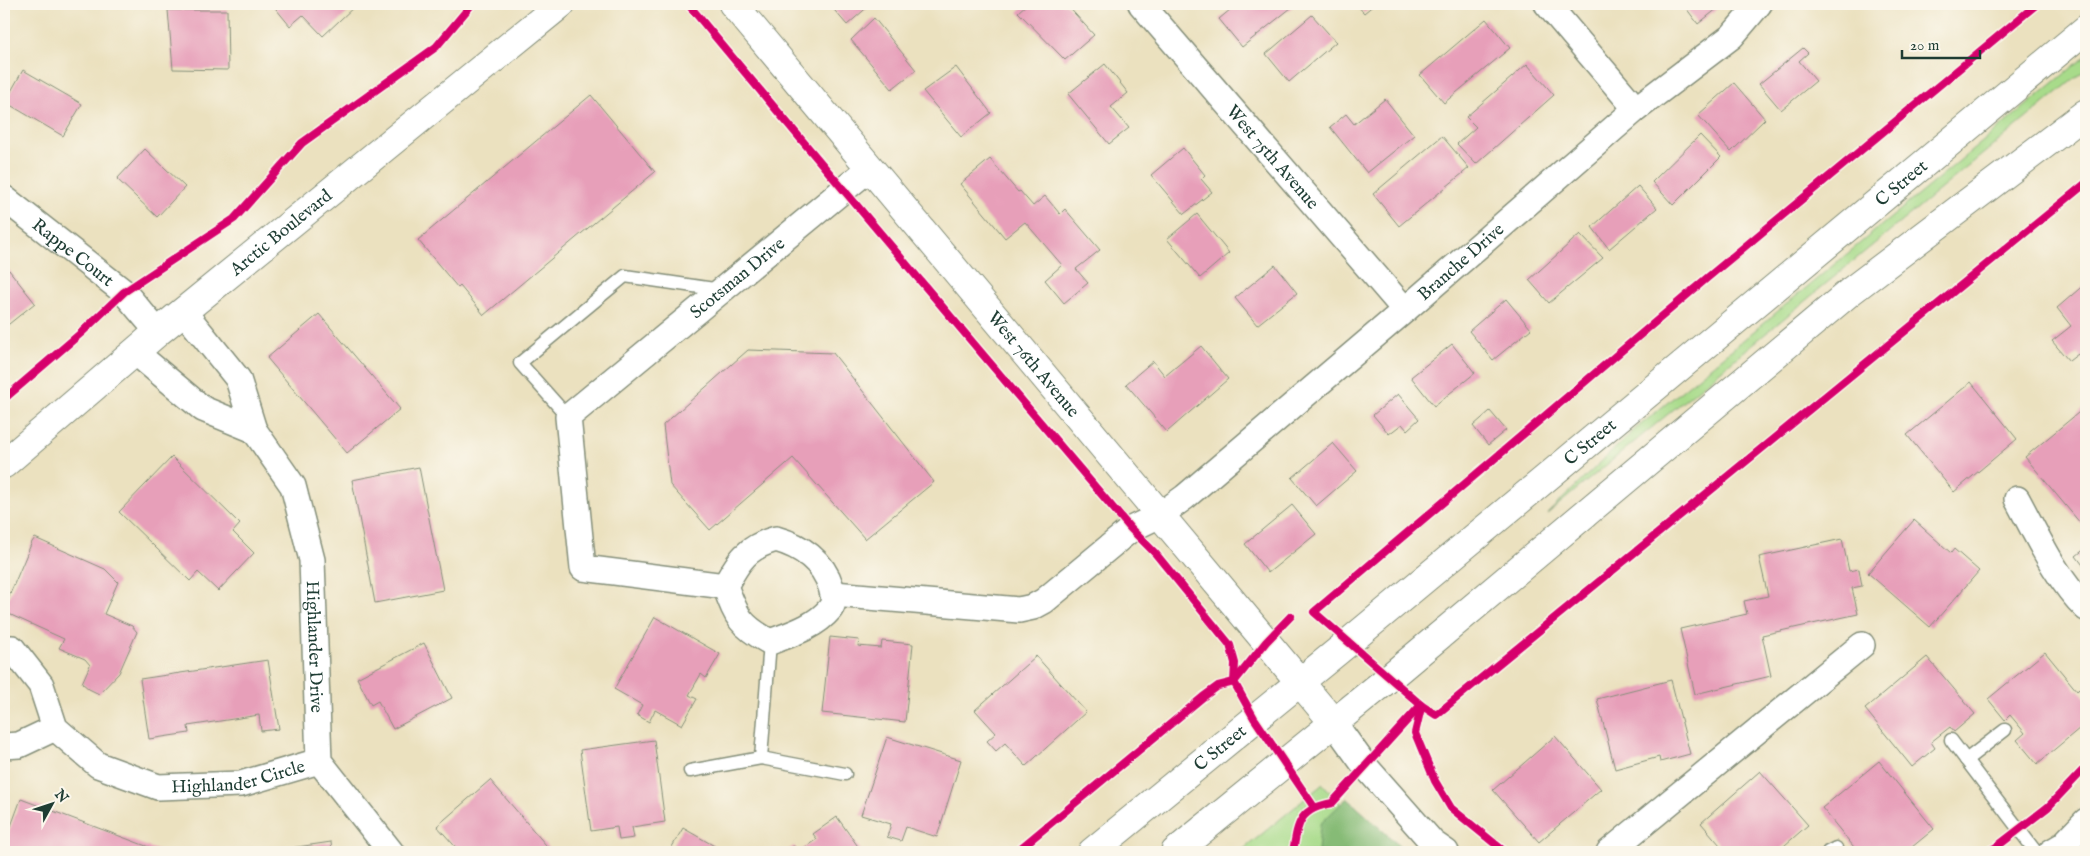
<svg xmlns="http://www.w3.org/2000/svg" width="2090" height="856" font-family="'IM FELL English',serif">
<rect width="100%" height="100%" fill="#fbf7ec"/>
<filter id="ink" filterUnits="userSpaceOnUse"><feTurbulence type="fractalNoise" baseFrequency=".02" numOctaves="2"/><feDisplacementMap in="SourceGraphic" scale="10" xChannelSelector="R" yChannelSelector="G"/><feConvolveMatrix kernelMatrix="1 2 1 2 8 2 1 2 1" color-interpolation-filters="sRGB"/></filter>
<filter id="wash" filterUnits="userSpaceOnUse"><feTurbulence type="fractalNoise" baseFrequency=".0096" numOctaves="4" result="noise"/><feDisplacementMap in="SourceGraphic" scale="20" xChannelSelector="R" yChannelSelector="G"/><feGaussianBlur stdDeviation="1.12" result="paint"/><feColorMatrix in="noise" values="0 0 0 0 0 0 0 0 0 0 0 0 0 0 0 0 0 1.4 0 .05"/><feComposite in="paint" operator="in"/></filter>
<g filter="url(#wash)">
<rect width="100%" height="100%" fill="#ebe1bf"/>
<g fill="#a8db8a" stroke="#648c5f">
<path d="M2086 56V69L1547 514 1632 432Z"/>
<path d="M1323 784 1384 852H1240Z"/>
</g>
<path fill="#86bb76" stroke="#527c55" d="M1347 798 1406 852H1318L1320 824Z"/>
<g id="blocks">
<g fill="#e79fb9">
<path d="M272 4H355L356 5 323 36 303 15 290 26Z"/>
<path d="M829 4H871L847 25Z"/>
<path d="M1027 4H1066L1094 35 1065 60 1018 12Z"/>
<path d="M1237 4H1296L1242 47 1219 19Z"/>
<path d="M1356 4H1375L1364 13Z"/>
<path d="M1683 4H1723L1698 24Z"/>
<path d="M168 10H227L228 70 173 69Z"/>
<path d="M1312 15 1336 42 1289 82 1266 54Z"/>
<path d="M874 18 916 70 892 89 851 40Z"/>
<path d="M1486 19 1510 48 1444 103 1420 75Z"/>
<path d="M1803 48 1808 53 1799 61 1816 81 1781 110 1759 84Z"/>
<path d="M1105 64 1128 93 1111 107 1129 128 1109 144 1068 94Z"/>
<path d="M1527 64 1554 95 1476 164 1457 144 1476 127 1466 117Z"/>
<path d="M956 67 991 113 961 137 923 91Z"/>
<path d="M23 70 82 104 63 136 5 102Z"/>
<path d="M1734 83 1765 119 1731 152 1698 115Z"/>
<path d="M591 95 655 172 484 315 460 286 458 288 418 240Z"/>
<path d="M1385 99 1414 135 1367 173 1330 127 1346 114 1354 124Z"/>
<path d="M1700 135 1721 157 1673 205 1652 182Z"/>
<path d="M1442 136 1469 168 1399 226 1373 194Z"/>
<path d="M1183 148 1205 175 1201 179 1212 192 1184 214 1151 175Z"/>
<path d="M145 149 185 187 157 217 117 179Z"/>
<path d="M990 159 1018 192 1020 191 1033 206 1045 196 1060 214 1065 209 1100 250 1076 269 1088 283 1064 303 1045 280 1062 265 1025 222 1005 238 960 184Z"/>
<path d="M1638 186 1657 208 1609 249 1592 227Z"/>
<path d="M1197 214 1229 253 1200 278 1167 239Z"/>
<path d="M1580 234 1603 258 1549 303 1529 280Z"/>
<path d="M1275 265 1297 293 1257 325 1235 298Z"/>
<path d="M9 270 35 303 4 328V274Z"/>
<path d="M2086 283V364L2078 354 2069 361 2052 341 2071 326 2057 308Z"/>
<path d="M1506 299 1531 329 1493 360 1469 331Z"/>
<path d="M319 314 400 409 347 453 267 358Z"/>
<path d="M1452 344 1475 373 1434 406 1411 377Z"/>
<path d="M1201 346 1228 379 1167 432 1126 384 1153 361 1165 376Z"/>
<path d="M748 350 833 353 934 482 865 539 793 458 710 530 670 485 663 425Z"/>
<path d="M1971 382 2017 439 1954 492 1907 435Z"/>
<path d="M1398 394 1419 419 1407 430 1402 424 1389 434 1373 415Z"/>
<path d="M2084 408 2086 411V519L2081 524 2025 457Z"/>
<path d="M1490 411 1506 430 1488 445 1473 426Z"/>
<path d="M1333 443 1357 471 1316 506 1292 478Z"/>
<path d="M172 457 240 524 233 532 254 553 218 591 198 572 190 581 119 512Z"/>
<path d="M419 467 443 590 375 603 352 480Z"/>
<path d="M1292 505 1316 534 1268 573 1245 544Z"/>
<path d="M1914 520 1951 553 1954 549 1979 571 1930 627 1868 573Z"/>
<path d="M35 538 105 569 118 582 104 614 132 626 137 632 119 673 99 694 89 689 82 683 90 665 85 659 59 648 64 639 11 615 4 608 32 542Z"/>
<path d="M1842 539 1849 571 1859 569 1862 586 1852 588 1858 614 1762 635 1771 676 1695 694 1680 629 1747 614 1744 601 1768 596 1759 557Z"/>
<path d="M2086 548V569L2076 556Z"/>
<path d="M655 617 720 654 706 678 701 674 689 695 697 699 682 725 655 710 649 722 637 715 642 705 614 689Z"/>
<path d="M830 637 859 640 858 646 881 648 882 641 913 644 905 722 822 713Z"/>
<path d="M424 643 452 698 393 729 378 701 371 705 357 678Z"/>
<path d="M2045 652 2077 691 2079 689 2086 699V723L2037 764 2017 740 2025 733 2010 715 2005 720 1988 699Z"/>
<path d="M1036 656 1086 712 1026 766 1005 743 996 751 987 741 996 733 975 710Z"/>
<path d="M1927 657 1975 714 1954 732 1950 727 1931 742 1935 748 1912 767 1865 709Z"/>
<path d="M268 660 279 729 261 731 259 715 188 726 189 733 149 739 140 679Z"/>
<path d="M1671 680 1690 754 1660 762 1659 757 1615 769 1597 699Z"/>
<path d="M1555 736 1601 789 1539 842 1493 790Z"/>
<path d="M887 737 961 760 937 837 906 827 901 841 887 837 891 824 861 815Z"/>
<path d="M654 740 665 822 632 827 634 838 619 840 617 827 591 831 580 750Z"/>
<path d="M1879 761 1934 829 1906 852H1858L1822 808Z"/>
<path d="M1760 771 1808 825 1777 852H1713L1720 845 1701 823Z"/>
<path d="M490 780 552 852H460L437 826Z"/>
<path d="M21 799 162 852H4V845Z"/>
<path d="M837 817 862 852H785L794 846 798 852 817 839 813 834Z"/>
<path d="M683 828 725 852H669Z"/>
<path d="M331 842 332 852H270V851Z"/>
</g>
</g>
</g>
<g filter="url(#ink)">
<use href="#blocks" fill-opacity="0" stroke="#858f7a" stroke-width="1"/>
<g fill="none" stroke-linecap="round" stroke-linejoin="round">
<g stroke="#858f7a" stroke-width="15">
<g id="service">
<path d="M568 417 520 363 625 276 721 290"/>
<path d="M1951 740 2036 852"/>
<path d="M761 758 845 774"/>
<path d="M1966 760 2005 730"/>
<path d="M690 771 761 758 770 642"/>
<path d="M1828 852 1836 848"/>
</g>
</g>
<g stroke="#858f7a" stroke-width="28">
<g id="minor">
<path id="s1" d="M1141 4 1405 310"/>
<path d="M1547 4 1636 109"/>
<path id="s2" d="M4 198 124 292 158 332"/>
<path id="s3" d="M184 312 238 379 254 430 293 486 312 560 319 761 391 852"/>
<path d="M135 352 203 409 254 430"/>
<path d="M2017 499C2036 534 2057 580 2086 608"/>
<path d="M776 539C801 546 823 561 831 587 833 594 835 603 830 609 815 627 791 634 770 642 739 625 737 617 725 586 739 560 747 547 776 539Z"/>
<path id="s4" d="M725 586 583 568 568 417 870 168"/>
<path id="s5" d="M834 594 1019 610 1033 607 1044 601 1131 529 1160 515 1185 497 1405 310 1636 109 1732 36 1759 4"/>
<path id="s6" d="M4 648H12L41 685 55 728 98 765 158 787 241 784 319 761"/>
<path d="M1334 723 1365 766 1433 843 1446 852"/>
<path d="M4 746 19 745 55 728"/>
<path d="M1609 852 1862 645"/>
<path d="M2051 852 2063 845 2086 821"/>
</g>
</g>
<g stroke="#858f7a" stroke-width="30">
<g id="tertiary">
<path id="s7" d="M733 4 1334 723"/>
</g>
</g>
<g stroke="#858f7a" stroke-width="30">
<g id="secondary">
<path id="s8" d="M4 464 158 332 561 4"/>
</g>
</g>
<g stroke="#858f7a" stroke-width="30">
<g id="primary">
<path id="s9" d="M1092 852 1349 642 2086 29"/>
<path d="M1175 852 1389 678 1851 291 2086 113"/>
</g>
</g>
<use href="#service" stroke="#fff" stroke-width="12"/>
<use href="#minor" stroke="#fff" stroke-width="25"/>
<use href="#tertiary" stroke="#fff" stroke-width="28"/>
<use href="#secondary" stroke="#fff" stroke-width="28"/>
<use href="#primary" stroke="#fff" stroke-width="28"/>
<g stroke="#fbf7ec" stroke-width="11">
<g id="cycleway">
<path d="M688 4C834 180 983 355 1131 529L1155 553 1230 645 1235 663 1234 682 1254 718 1314 807"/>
<path d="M2037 4 1707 278 1314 612 1421 705 1436 715 2086 183"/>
<path d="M4 399 81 333 124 292 234 219 302 143 436 47 472 4"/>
<path d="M1421 708 1415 733 1435 781 1451 808 1505 852"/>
<path d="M1016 852 1203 697 1218 686 1234 682 1266 642 1291 616"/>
<path d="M1293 852C1298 822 1299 809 1332 803L1421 705"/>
<path d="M1986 852 1995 848 2048 807 2086 767"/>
</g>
</g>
<use href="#cycleway" stroke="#d6006c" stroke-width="8"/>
</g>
</g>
<g text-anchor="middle" stroke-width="4.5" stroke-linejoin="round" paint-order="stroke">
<g font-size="18" fill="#1f3d34" stroke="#fbf7ec">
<text dy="6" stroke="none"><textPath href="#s1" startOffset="202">West 75th Avenue</textPath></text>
<text dy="6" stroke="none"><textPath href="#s9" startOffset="1050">C Street</textPath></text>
<text dy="6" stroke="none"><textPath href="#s8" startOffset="361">Arctic Boulevard</textPath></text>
<text dy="6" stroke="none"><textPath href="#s2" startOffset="88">Rappe Court</textPath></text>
<text dy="6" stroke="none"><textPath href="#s5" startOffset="751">Branche Drive</textPath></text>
<text dy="6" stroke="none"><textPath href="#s4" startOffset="514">Scotsman Drive</textPath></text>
<text dy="6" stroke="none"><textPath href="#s7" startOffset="469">West 76th Avenue</textPath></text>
<text dy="6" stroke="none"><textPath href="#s9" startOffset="645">C Street</textPath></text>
<text dy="6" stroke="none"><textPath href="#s3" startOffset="371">Highlander Drive</textPath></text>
<text dy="6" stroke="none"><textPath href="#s9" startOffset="165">C Street</textPath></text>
<text dy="6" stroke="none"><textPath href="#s6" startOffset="302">Highlander Circle</textPath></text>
</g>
</g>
<rect width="2090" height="856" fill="none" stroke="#fbf7ec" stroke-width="20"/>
<g transform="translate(52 804) rotate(50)" stroke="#fbf7ec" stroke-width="4" paint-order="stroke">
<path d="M0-4L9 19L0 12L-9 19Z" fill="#1f3d34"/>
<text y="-8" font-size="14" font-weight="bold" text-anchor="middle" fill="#1f3d34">N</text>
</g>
<path d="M1902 50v8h78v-8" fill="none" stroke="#1f3d34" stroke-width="2.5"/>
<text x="1910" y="50" font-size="15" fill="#1f3d34" stroke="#fbf7ec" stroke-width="4" paint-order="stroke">20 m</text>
</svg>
